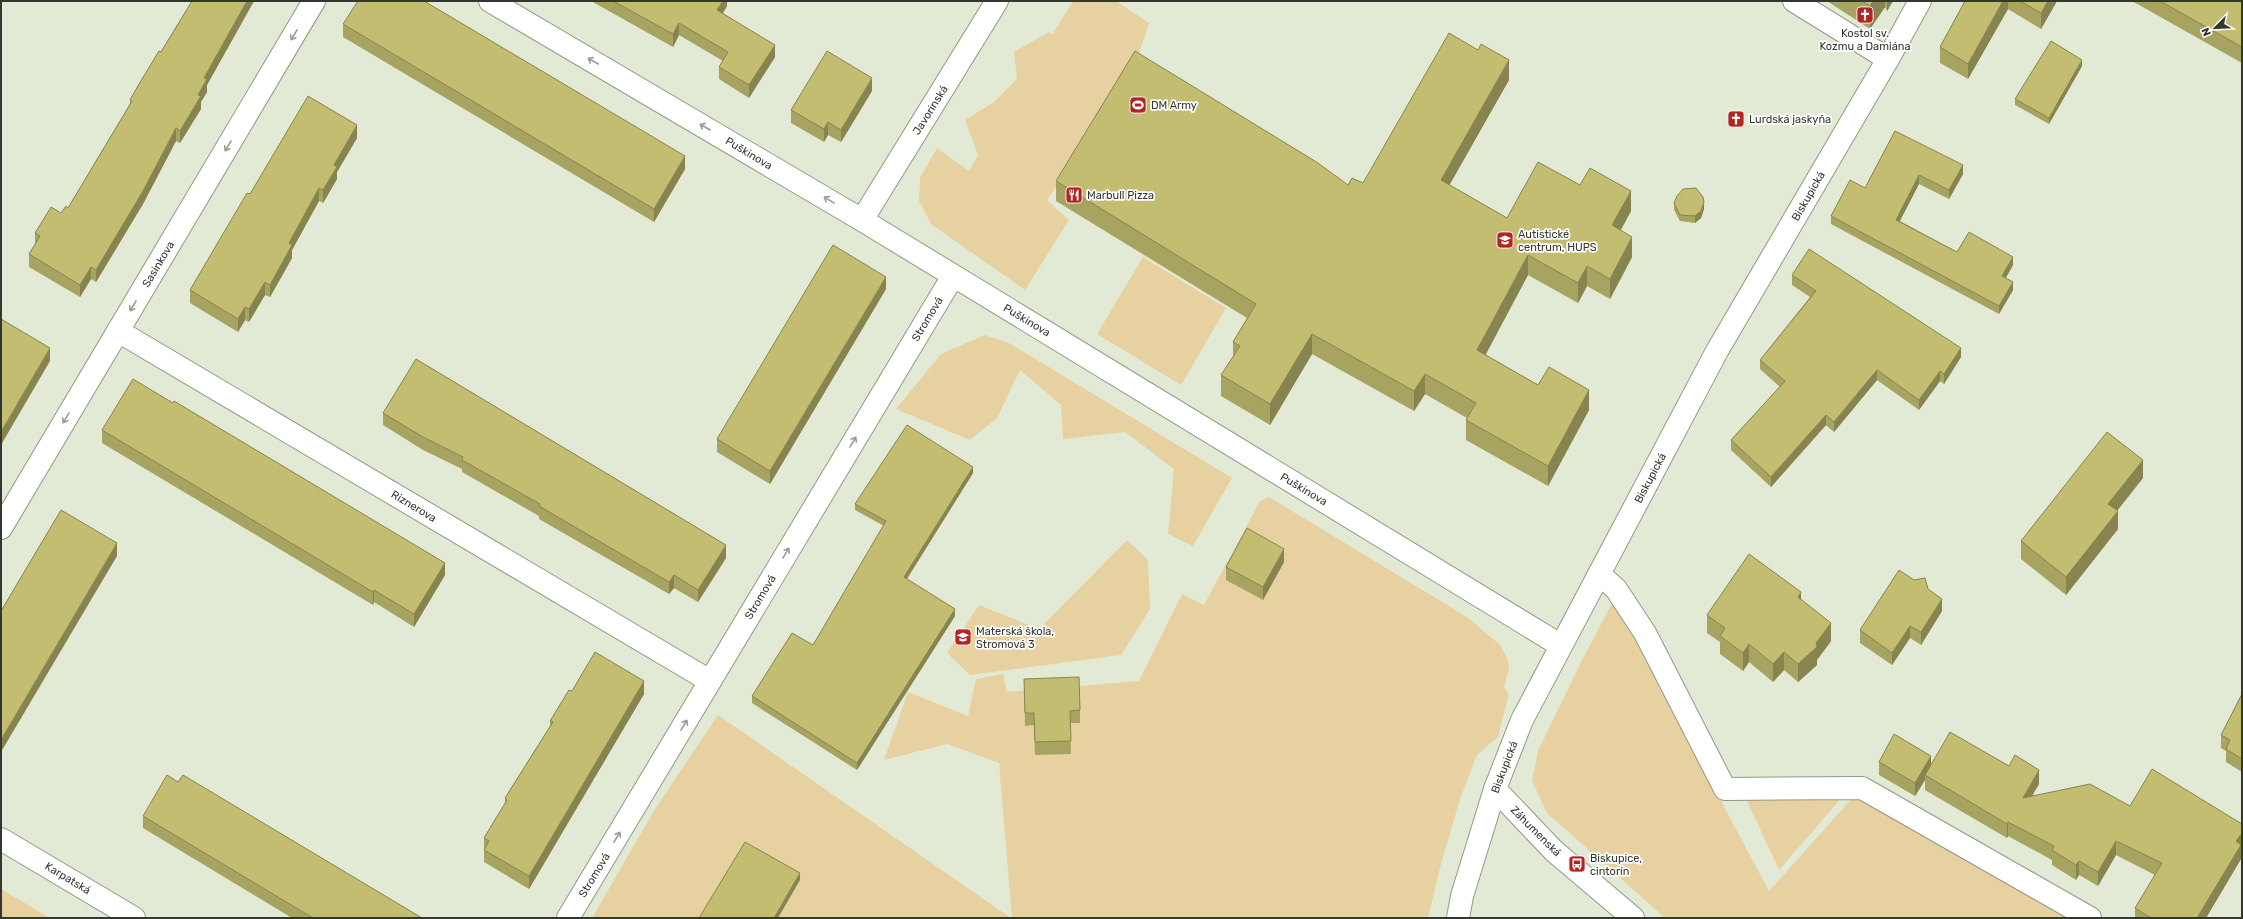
<svg xmlns="http://www.w3.org/2000/svg" width="2243" height="919" font-family="Rubik,sans-serif">
<rect width="100%" height="100%" fill="#e2ead5"/>
<g fill="#e8d1a0">
<path d="M1073 1H1116L1149 23 1133 72 1047 200 1069 220 1025 290 931 224 919 201 920 178 937 148 969 171 978 155 965 120 994 102 1017 79 1014 52 1049 32 1052 35Z"/>
<path d="M1143 257 1226 308 1181 385 1097 334Z"/>
<path d="M985 335 1009 343 1232 478 1193 546 1168 534 1174 469 1125 432 1063 439 1061 405 1020 370 997 418 970 440 896 409 941 354Z"/>
<path d="M1269 497 1467 617 1500 645 1507 658 1509 669 1504 687 1509 694 1498 737 1477 755 1460 799 1441 864 1428 918H1012L999 763 947 744 884 760 908 692 968 716 976 679 1003 674 1007 692 1139 681 1182 594 1204 605 1260 501Z"/>
<path d="M1127 540 1148 560 1150 609 1121 655 970 675 947 653 979 605 1039 629Z"/>
<path d="M1614 600 1769 891 1854 796 2067 918H1665L1547 813 1532 781 1538 751 1581 662Z"/>
<path d="M718 715 1011 918H592L655 809Z"/>
<path d="M1845 794 1779 870 1746 799Z"/>
<path d="M1 889 50 918H1Z"/>
</g>
<g fill="none" stroke-linecap="round" stroke-linejoin="round">
<g stroke="#919985" stroke-width="24">
<g id="street">
<path d="M490 1 862 220 1560 645"/>
<path d="M1794 1 1888 59"/>
<path d="M862 220 997 1"/>
<path d="M118 331 710 681"/>
<path d="M1 528 314 1"/>
<path d="M1599 574 1616 589 1645 633 1725 789 1862 788 2090 918"/>
<path d="M1495 789 1554 851 1633 918"/>
<path d="M1 839 134 918"/>
<path d="M568 918 953 276"/>
</g>
</g>
<g stroke="#919985" stroke-width="24">
<path id="secondary" d="M1458 918 1462 896 1495 789 1522 720 1717 351 1888 59 1920 1"/>
</g>
<use href="#street" stroke="#fff" stroke-width="22"/>
<use href="#secondary" stroke="#fff" stroke-width="22"/>
</g>
<g fill="#a7a361">
<path d="M192 1H254L207 85V92L201 102V109L180 143 176 141 143 204 96 282 91 279 80 297 29 267V254L35 245V233L68 208 130 104V100L161 52Z"/>
<path d="M591 1H727V6L723 13 775 57 749 98 719 79V67L723 61 679 35 673 47Z"/>
<path d="M1827 1H1893L1887 11 1885 7 1870 29Z"/>
<path d="M1965 1H2057L2041 29 2008 9 1968 79 1940 63V47Z"/>
<path d="M2132 1H2242V63Z"/>
<path d="M343 24 685 169 654 222 343 37Z"/>
<path d="M2082 66 2049 124 2015 105V99Z"/>
<path d="M1509 80 1449 185 1507 218 1580 185 1631 211 1621 230 1632 257 1610 299 1587 286 1578 303 1528 275 1485 355 1538 385 1589 410 1548 486 1466 440V420L1467 418 1425 394 1414 411 1312 354 1270 425 1221 396V375L1233 357V342L1247 318 1056 201V181L1348 185 1363 183Z"/>
<path d="M872 91 841 142 828 135 824 142 791 123V110Z"/>
<path d="M1895 131 1963 174 1949 199 1919 184 1900 221 1957 252 2013 265 2006 278 2013 290 1999 314 1831 224V216L1865 188Z"/>
<path d="M357 138 337 172V179L323 203 319 201 292 250V258L270 297 265 295 249 322 245 320 238 332 190 303V290L250 194Z"/>
<path d="M1674 203 1704 209 1701 218 1695 223 1680 221 1674 210Z"/>
<path d="M1792 275 1961 357 1944 384 1940 381 1919 410 1877 380 1834 432 1826 425 1771 487 1731 450V440L1780 387 1760 369V360L1810 297 1792 285Z"/>
<path d="M886 289 770 484 717 452V439Z"/>
<path d="M383 413 726 558 698 602 674 588 669 594 539 519V516L462 472V469L423 450 383 425Z"/>
<path d="M102 430 445 575 414 627 374 602 373 605 102 443Z"/>
<path d="M973 473 907 579 955 616 857 770 752 703V696L813 645 884 526 855 510V504Z"/>
<path d="M2143 478 2117 511 2118 529 2066 595 2021 559V541Z"/>
<path d="M1284 562 1263 600 1226 580V567Z"/>
<path d="M1928 589 1942 611 1921 645 1910 638 1892 665 1860 643V630Z"/>
<path d="M1801 600 1831 641 1817 660V665L1798 682 1784 670 1773 682 1749 662 1743 671 1720 654V642L1707 633V615Z"/>
<path d="M1024 679 1080 710V723H1070L1071 754 1035 755 1034 725 1025 726Z"/>
<path d="M572 691 644 694 529 889 484 862V838L505 804V798L550 726V721Z"/>
<path d="M2242 694V772L2226 762V751L2221 748V735Z"/>
<path d="M1879 762 1931 765 2039 784 2032 795 2130 806 2242 824 2241 859 2206 918H2135V908L2155 875 2116 855 2098 886 2079 875 2076 880 2052 865V860L2008 836 2007 838 1925 790V780L1915 796 1879 775Z"/>
<path d="M178 782 422 918H292L143 828V816Z"/>
</g>
<g fill="#88844f">
<path d="M247 1H254L207 85V92L201 102V109L180 143V131L198 95 204 78Z"/>
<path d="M723 1H727V6L717 23V10Z"/>
<path d="M1873 1H1885V7L1870 29V6Z"/>
<path d="M1887 1H1893L1887 11Z"/>
<path d="M2003 1H2008V9L1968 79V64Z"/>
<path d="M2048 1H2057L2041 29V13Z"/>
<path d="M679 23V35L673 47V34Z"/>
<path d="M775 45V57L749 98V85Z"/>
<path d="M1509 60V80L1441 200V180Z"/>
<path d="M2082 60V66L2049 124V118Z"/>
<path d="M872 78V91L841 142V130Z"/>
<path d="M828 122V135L824 142V129Z"/>
<path d="M357 125V138L337 172V179L323 203V190L334 165Z"/>
<path d="M176 128V141L143 204 96 282V270Z"/>
<path d="M685 156V169L654 222V209Z"/>
<path d="M1963 165V174L1949 199V190Z"/>
<path d="M1919 175V184L1896 228V220Z"/>
<path d="M319 188V201L292 250V258L270 297V285L289 243Z"/>
<path d="M1631 191V211L1612 245V225Z"/>
<path d="M1704 202V209L1701 218 1695 223V216Z"/>
<path d="M1632 237V257L1610 299V279Z"/>
<path d="M1528 255V275L1477 371V350Z"/>
<path d="M2013 257V265L2002 284V276Z"/>
<path d="M1587 266V286L1578 303V283Z"/>
<path d="M91 267V279L80 297V285Z"/>
<path d="M886 277V289L770 484V471Z"/>
<path d="M265 282V295L249 322V309Z"/>
<path d="M2013 282V290L1999 314V306Z"/>
<path d="M245 307V320L238 332V319Z"/>
<path d="M1312 334V354L1270 425V404Z"/>
<path d="M50 348V361L1 445V432Z"/>
<path d="M1961 348V357L1944 384V374Z"/>
<path d="M1877 370V380L1834 432V422Z"/>
<path d="M1940 371V381L1919 410V400Z"/>
<path d="M1425 374V394L1414 411V391Z"/>
<path d="M1589 390V410L1548 486V466Z"/>
<path d="M1826 415V425L1771 487V477Z"/>
<path d="M2143 460V478L2108 522V504Z"/>
<path d="M973 467V473L904 583V577Z"/>
<path d="M2118 511V529L2066 595V577Z"/>
<path d="M117 543V556L1 752V740Z"/>
<path d="M726 545V558L698 602V590Z"/>
<path d="M1284 549V562L1263 600V587Z"/>
<path d="M445 563V575L414 627V614Z"/>
<path d="M674 575V588L669 594V582Z"/>
<path d="M374 590V602L373 605V592Z"/>
<path d="M1801 592V610L1798 597Z"/>
<path d="M1942 599V611L1921 645V632Z"/>
<path d="M955 609V616L857 770V763Z"/>
<path d="M1831 623V641L1817 660V665L1798 682V664Z"/>
<path d="M1910 626V638L1892 665V653Z"/>
<path d="M1749 644V662L1743 671V653Z"/>
<path d="M1784 652V670L1773 682V664Z"/>
<path d="M644 681V694L529 889V876Z"/>
<path d="M1931 756V769L1925 775V780L1915 796V783Z"/>
<path d="M2039 770V784L2023 812V798Z"/>
<path d="M2008 822V836L2007 838V824Z"/>
<path d="M2242 833 2241 859 2206 918H2197L2236 841Z"/>
<path d="M2116 841V855L2098 886V872Z"/>
<path d="M2079 861V875L2076 880V865Z"/>
<path d="M800 873V880L778 918H774Z"/>
</g>
<g fill="#c2bd71" stroke="#88844f">
<path d="M192 1H247L204 78 207 79 198 95 201 96 180 131 176 128 143 191 96 270 91 267 80 285 29 254 40 236 35 233 51 207 61 213 66 206 68 208 132 101 130 100 139 84 159 51 161 52Z"/>
<path d="M358 1H424L685 156 654 209 343 24Z"/>
<path d="M613 1H723L717 10 775 45 749 85 719 67 728 52 679 23 673 34Z"/>
<path d="M1862 1H1873L1870 6Z"/>
<path d="M1965 1H2003L1968 64 1940 47Z"/>
<path d="M2020 1H2048L2041 13Z"/>
<path d="M2160 1H2242V47Z"/>
<path d="M1449 33 1478 50 1481 44 1509 60 1441 180 1507 218 1538 162 1580 185 1590 168 1631 191 1612 225 1632 237 1610 279 1587 266 1578 283 1528 255 1477 350 1538 385 1549 367 1589 390 1548 466 1466 420 1476 403 1425 374 1414 391 1312 334 1270 404 1221 375 1240 346 1233 342 1256 304 1056 181 1135 51 1318 163 1348 185 1352 178 1363 183Z"/>
<path d="M2051 41 2082 60 2049 118 2015 99Z"/>
<path d="M827 51 872 78 841 130 828 122 824 129 791 110Z"/>
<path d="M308 96 357 125 334 165 337 167 323 190 319 188 289 243 292 245 270 285 265 282 249 309 245 307 238 319 190 290 247 193 250 194Z"/>
<path d="M1895 131 1963 165 1949 190 1919 175 1896 220 1957 252 1969 232 2013 257 2002 276 2013 282 1999 306 1831 216 1850 180 1865 188Z"/>
<path d="M1696 188 1703 197 1704 202 1701 211 1695 216 1680 215 1674 203 1677 196 1683 189Z"/>
<path d="M833 245 886 277 770 471 717 439Z"/>
<path d="M1809 249 1961 348 1944 374 1940 371 1919 400 1877 370 1834 422 1826 415 1771 477 1731 440 1785 381 1760 360 1816 291 1792 275Z"/>
<path d="M1 319 50 348 1 432Z"/>
<path d="M416 359 726 545 698 590 674 575 669 582 539 506 540 504 462 460 463 457 423 437 383 413Z"/>
<path d="M133 379 173 403 174 401 445 563 414 614 374 590 373 592 102 430Z"/>
<path d="M907 425 973 467 904 577 955 609 857 763 752 696 792 633 813 645 886 521 855 504Z"/>
<path d="M2107 432 2143 460 2108 504 2118 511 2066 577 2021 541Z"/>
<path d="M61 510 117 543 1 740V611Z"/>
<path d="M1247 528 1284 549 1263 587 1226 567Z"/>
<path d="M1749 554 1801 592 1798 597 1831 623 1816 643 1817 647 1798 664 1784 652 1773 664 1749 644 1743 653 1720 636 1725 628 1707 615Z"/>
<path d="M1899 570 1914 580 1925 578 1928 589 1942 599 1921 632 1910 626 1892 653 1860 630Z"/>
<path d="M595 652 644 681 529 876 484 850 489 841 484 838 507 800 505 798 553 722 550 721 569 690 572 691Z"/>
<path d="M1079 677 1080 710 1070 711 1071 741 1035 742 1034 713H1025L1024 679Z"/>
<path d="M2242 694V759L2226 749 2230 740 2221 735Z"/>
<path d="M1950 732 2009 766 2015 755 2039 770 2023 798 2090 784 2130 806 2152 769 2242 824V833L2236 841 2241 845 2197 918H2151L2135 908 2162 863 2116 841 2098 872 2079 861 2076 865 2052 850 2054 846 2008 822 2007 824 1925 775Z"/>
<path d="M1894 734 1931 756 1915 783 1879 762Z"/>
<path d="M167 775 178 782 183 775 422 918H313L143 816Z"/>
<path d="M745 842 800 873 774 918H699Z"/>
</g>
<defs><path id="oneway-shaft" d="M-6 0H5M1.5-3L5.5 0L1.5 3" fill="none" stroke-width="1.6" stroke-linecap="round" stroke-linejoin="round"/></defs>
<g stroke="#9a9b97">
<use href="#oneway-shaft" transform="translate(294 35) rotate(121)"/>
<use href="#oneway-shaft" transform="translate(593 61) rotate(-150)"/>
<use href="#oneway-shaft" transform="translate(705 127) rotate(-150)"/>
<use href="#oneway-shaft" transform="translate(228 146) rotate(121)"/>
<use href="#oneway-shaft" transform="translate(829 200) rotate(-149)"/>
<use href="#oneway-shaft" transform="translate(133 306) rotate(121)"/>
<use href="#oneway-shaft" transform="translate(66 418) rotate(121)"/>
<use href="#oneway-shaft" transform="translate(853 442) rotate(-59)"/>
<use href="#oneway-shaft" transform="translate(786 553) rotate(-59)"/>
<use href="#oneway-shaft" transform="translate(684 725) rotate(-59)"/>
<use href="#oneway-shaft" transform="translate(617 837) rotate(-59)"/>
</g>
<defs>
<g id="church-square" transform="scale(0.9)"><rect x="-9" y="-9" width="18" height="18" rx="4" fill="#b42423" stroke="#fff"/><path d="M-1.2-6h2.4v3.5h3.3v2.4h-3.3V6h-2.4V-.1h-3.3v-2.4h3.3Z" fill="#fff"/></g>
<g id="stadium-square" transform="scale(0.9)"><rect x="-9" y="-9" width="18" height="18" rx="4" fill="#b42423" stroke="#fff"/><path d="M0-5a6.5 5 0 1 0 0 10a6.5 5 0 1 0 0-10ZM-3.5-1.8h7v3.6h-7Z" fill="#fff"/></g>
<g id="restaurant-square" transform="scale(0.9)"><rect x="-9" y="-9" width="18" height="18" rx="4" fill="#b42423" stroke="#fff"/><path d="M-5-6h1v4h1v-4h1v4h1v-4h1v5L-1.5 .5V6h-2V.5L-5-1ZM5-6V6H3V1.5H1.5Q1.5-4 5-6Z" fill="#fff"/></g>
<g id="school-square" transform="scale(0.9)"><rect x="-9" y="-9" width="18" height="18" rx="4" fill="#b42423" stroke="#fff"/><path d="M0-5L7-2L0 1L-7-2ZM-4 1L0 2.5L4 1V4Q0 6-4 4Z" fill="#fff"/></g>
<g id="bus-square" transform="scale(0.9)"><rect x="-9" y="-9" width="18" height="18" rx="4" fill="#b42423" stroke="#fff"/><path d="M-5-6H5V4H4V6H2V4H-2V6H-4V4H-5ZM-3.5-4V0h7V-4ZM-3.5 1.2v1.5H-2V1.2ZM2 1.2v1.5H3.5V1.2Z" fill="#fff"/></g>
</defs>
<g fill-rule="evenodd">
<use href="#church-square" x="1865" y="15"/>
<use href="#stadium-square" x="1138" y="105"/>
<use href="#church-square" x="1736" y="119"/>
<use href="#restaurant-square" x="1074" y="195"/>
<use href="#school-square" x="1505" y="240"/>
<use href="#school-square" x="963" y="637"/>
<use href="#bus-square" x="1577" y="864"/>
</g>
<g text-anchor="middle" stroke-width="3.5" stroke-linejoin="round" paint-order="stroke">
<g font-size="11" fill="#34372f" stroke="#fff" text-anchor="start">
<text x="1865" y="37" text-anchor="middle">Kostol sv.<tspan x="1865" dy="13">Kozmu a Damiána</tspan></text>
<text x="1151" y="109">DM Army</text>
<text x="1749" y="123">Lurdská jaskyňa</text>
<text x="1087" y="199">Marbull Pizza</text>
<text x="1518" y="238">Autistické<tspan x="1518" dy="13">centrum, HUPS</tspan></text>
<text x="976" y="635">Materská škola,<tspan x="976" dy="13">Stromová 3</tspan></text>
<text x="1590" y="862">Biskupice,<tspan x="1590" dy="13">cintorín</tspan></text>
</g>
<g font-size="11" fill="#34372f" stroke="#fff">
<text transform="translate(930 110) rotate(-58)" y="4">Javorinská</text>
<text transform="translate(749 153) rotate(31)" y="4">Puškinova</text>
<text transform="translate(1808 196) rotate(-60)" y="4">Biskupická</text>
<text transform="translate(158 264) rotate(-59)" y="4">Sasinkova</text>
<text transform="translate(927 319) rotate(-59)" y="4">Stromová</text>
<text transform="translate(1027 320) rotate(31)" y="4">Puškinova</text>
<text transform="translate(1650 478) rotate(-62)" y="4">Biskupická</text>
<text transform="translate(1304 489) rotate(31)" y="4">Puškinova</text>
<text transform="translate(414 506) rotate(31)" y="4">Riznerova</text>
<text transform="translate(760 597) rotate(-59)" y="4">Stromová</text>
<text transform="translate(1504 767) rotate(-69)" y="4">Biskupická</text>
<text transform="translate(1536 831) rotate(45)" y="4">Záhumenská</text>
<text transform="translate(594 875) rotate(-59)" y="4">Stromová</text>
<text transform="translate(68 878) rotate(31)" y="4">Karpatská</text>
</g>
</g>
<rect width="2243" height="919" fill="none" stroke="#34372f" stroke-width="4"/>
<g transform="translate(2215 28) rotate(246)" stroke="#ffffff" stroke-width="3" paint-order="stroke">
<path d="M0-3L7 15L0 10L-7 15Z" fill="#34372f"/>
<text y="-6" font-size="11" font-weight="bold" text-anchor="middle" fill="#34372f">N</text>
</g>
</svg>
